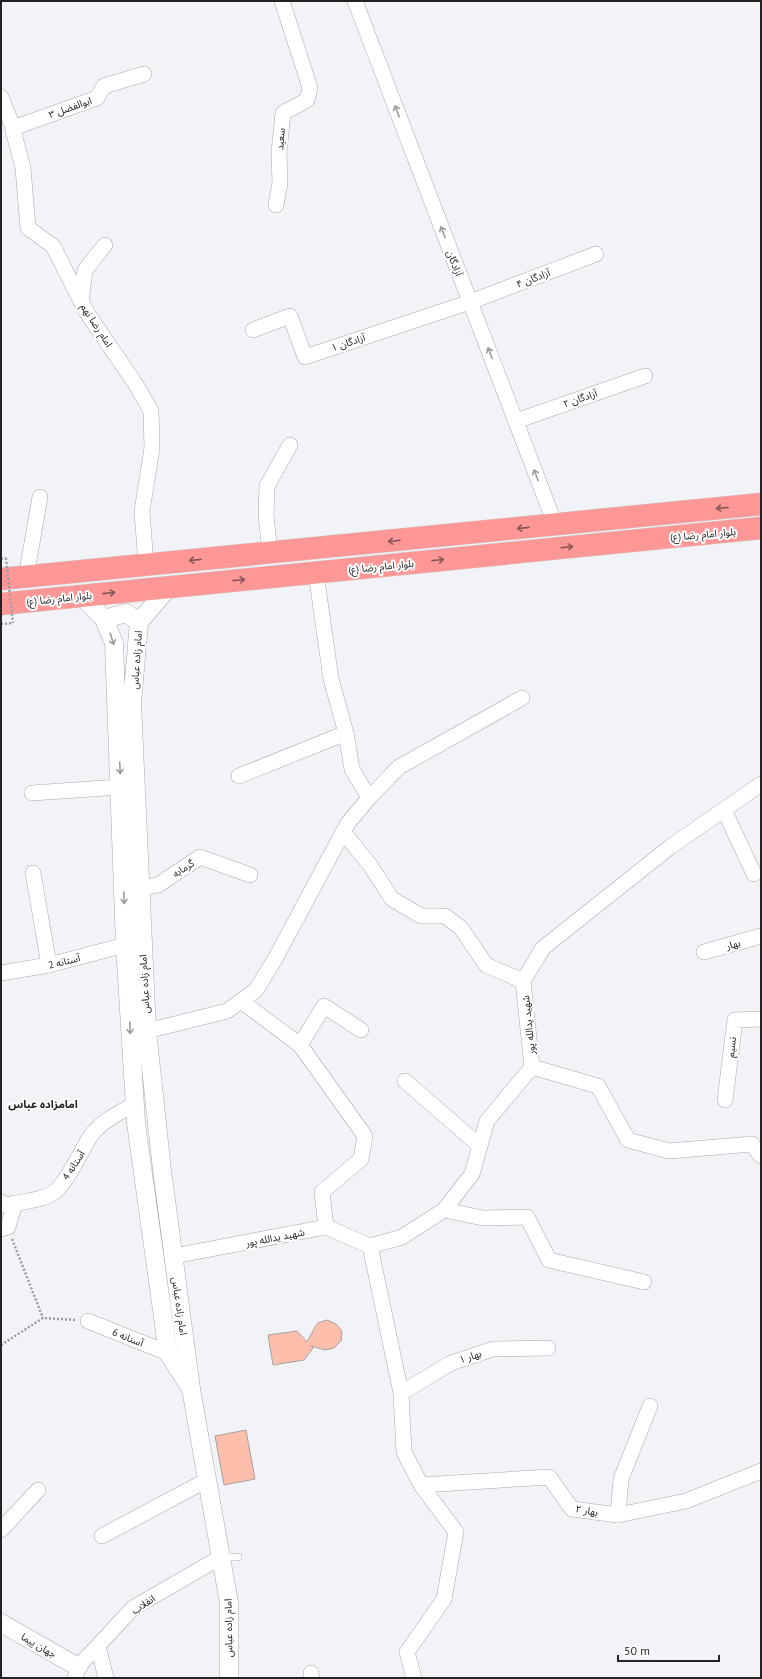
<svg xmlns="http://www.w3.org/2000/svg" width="762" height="1679" font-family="'PT Sans','Noto Sans Arabic',sans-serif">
<rect width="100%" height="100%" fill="#f1f3f6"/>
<g fill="#fdbfab" stroke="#a6a2a1">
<path d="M327 1320 336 1324 342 1331 341 1341 334 1348 325 1350 311 1346 313 1348 304 1360 273 1365 268 1335 297 1331 307 1342 315 1327 318 1323Z"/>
<path d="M246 1430 255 1479 224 1485 215 1436Z"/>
</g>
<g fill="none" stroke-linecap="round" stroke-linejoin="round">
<g stroke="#a8a9ad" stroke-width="8">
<path id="service" d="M221 1557H238"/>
</g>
<g stroke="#a8a9ad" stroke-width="16">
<g id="minor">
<path d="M355 1 555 524"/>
<path d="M1 97 11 122 23 168 28 228 53 246 87 313 135 383 151 411 152 448 142 511 146 565"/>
<path d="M13 128 97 98 104 86 144 74"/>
<path d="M276 205 280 183 279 152 283 113 307 100 310 88 282 1"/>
<path d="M81 302 85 270 105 245"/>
<path d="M253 330 290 316 305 357 470 302 596 254"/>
<path d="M516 421 645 376"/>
<path d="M270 552 266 515 267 486 290 445"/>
<path d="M26 577 40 497"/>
<path d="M239 776 346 733"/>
<path d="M32 793 120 787"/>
<path d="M369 798 399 767 522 698"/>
<path d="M724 810 754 874"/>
<path d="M343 832 370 865 392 899 421 916H445L461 928 486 965 523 981"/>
<path d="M33 873 49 965"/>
<path d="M140 888 158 885 200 857 250 875"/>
<path d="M704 952 761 936"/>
<path d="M1 973 49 965 125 945"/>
<path d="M241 1001 300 1045 365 1136 361 1159 322 1192 326 1227"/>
<path d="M147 1031 227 1011 256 990 275 959 348 823 369 798 352 769 346 733 331 679 316 573"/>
<path d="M300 1045 324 1006 361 1030"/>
<path d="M532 1067 598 1086 628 1140 669 1151 752 1144 761 1156"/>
<path d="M405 1081 480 1146"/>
<path d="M725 1100 735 1020 761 1019"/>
<path d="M1 1202 5 1205C17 1203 43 1200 53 1193 66 1185 81 1151 90 1137 101 1121 119 1113 135 1104"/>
<path d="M444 1210 483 1218 527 1217 549 1260 644 1282"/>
<path d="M1 1229 8 1227 15 1203"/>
<path d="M370 1246 401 1393 404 1452 421 1485 456 1532 444 1599 407 1652 414 1678"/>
<path d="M174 1256 326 1227 370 1246 402 1237 444 1210 472 1174 487 1121 532 1067 523 981 543 948 670 847 761 784"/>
<path d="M88 1321 168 1353"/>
<path d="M401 1393 451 1363 493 1349 548 1348"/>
<path d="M421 1485 549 1477 572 1509 618 1515 686 1501 761 1471"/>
<path d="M618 1515 621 1479 650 1406"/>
<path d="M1 1530 38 1490"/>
<path d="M102 1536 207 1480"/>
<path d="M98 1646 106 1678"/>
<path d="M311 1673 312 1678"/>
<path d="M75 1678 78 1667 133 1608 221 1557"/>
</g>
</g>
<g stroke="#a8a9ad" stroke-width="19">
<g id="tertiary">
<path d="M82 596 104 619 114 643 125 945 136 1123 168 1353 191 1389 162 1170 147 1031 132 704 139 622 169 587"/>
<path d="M104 619 126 613 139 622"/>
<path d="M191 1389 229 1603V1678"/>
<path d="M1 1623 78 1667"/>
</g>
</g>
<g stroke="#cfcfcf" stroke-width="23">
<g id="trunk">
<path d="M1 579 761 504"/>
<path d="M1 604 761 528"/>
</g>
</g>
<g stroke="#9b9c9f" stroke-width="2.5" stroke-dasharray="2 2" stroke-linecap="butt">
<path d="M1 559 6 558"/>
<path d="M1 624 13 623"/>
<path d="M12 1239 43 1318"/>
<path d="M1 1345 43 1318 76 1320"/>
</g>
<use href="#service" stroke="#fff" stroke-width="7"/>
<use href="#minor" stroke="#fff" stroke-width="15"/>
<use href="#tertiary" stroke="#fff" stroke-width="18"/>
<use href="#trunk" stroke="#fe9796" stroke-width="22"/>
<path stroke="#9b9c9f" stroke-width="2.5" stroke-dasharray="2 2" stroke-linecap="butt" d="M6 558 13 623"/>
</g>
<defs><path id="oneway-shaft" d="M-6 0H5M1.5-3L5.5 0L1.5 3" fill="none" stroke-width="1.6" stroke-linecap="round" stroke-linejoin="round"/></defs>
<g stroke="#9c9c9d">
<use href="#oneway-shaft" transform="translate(397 111) rotate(-111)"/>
<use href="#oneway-shaft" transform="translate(443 232) rotate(-111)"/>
<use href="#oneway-shaft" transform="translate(490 353) rotate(-111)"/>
<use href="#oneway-shaft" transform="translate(536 475) rotate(-111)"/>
<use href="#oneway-shaft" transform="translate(112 639) rotate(72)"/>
<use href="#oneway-shaft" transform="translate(120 768) rotate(87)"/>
<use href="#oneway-shaft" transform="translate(124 898) rotate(88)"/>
<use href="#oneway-shaft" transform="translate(130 1028) rotate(87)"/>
</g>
<g stroke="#865758">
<use href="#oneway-shaft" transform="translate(722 508) rotate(174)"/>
<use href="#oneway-shaft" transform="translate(523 528) rotate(174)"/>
<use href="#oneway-shaft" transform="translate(394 541) rotate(174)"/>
<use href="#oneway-shaft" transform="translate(567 547) rotate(-7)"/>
<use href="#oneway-shaft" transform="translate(195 560) rotate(174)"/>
<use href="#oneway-shaft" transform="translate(438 560) rotate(-6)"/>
<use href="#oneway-shaft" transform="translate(239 580) rotate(-6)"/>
<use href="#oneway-shaft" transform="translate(109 593) rotate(-6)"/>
</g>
<g text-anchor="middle" stroke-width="4" stroke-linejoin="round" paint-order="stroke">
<g font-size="10" fill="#232325" stroke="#fff">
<text transform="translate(70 107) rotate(-20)" y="4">ابوالفضل ۳</text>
<text transform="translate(280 139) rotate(-86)" y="4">سعید</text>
<text transform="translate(455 263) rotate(69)" y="4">آزادگان</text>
<text transform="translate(533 278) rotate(-21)" y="4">آزادگان ۴</text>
<text transform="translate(97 325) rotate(57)" y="4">امام رضا نهم</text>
<text transform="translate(348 342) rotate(-18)" y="4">آزادگان ۱</text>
<text transform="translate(580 398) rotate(-19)" y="4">آزادگان ۲</text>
<text transform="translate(703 534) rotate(-5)" y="4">بلوار امام رضا (ع)</text>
<text transform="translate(381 566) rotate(-6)" y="4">بلوار امام رضا (ع)</text>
<text transform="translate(59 598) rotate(-6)" y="4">بلوار امام رضا (ع)</text>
<text transform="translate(136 660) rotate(-86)" y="4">امام زاده عباس</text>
<text transform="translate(183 868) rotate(-33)" y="4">گرمابه</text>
<text transform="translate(733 944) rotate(-16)" y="4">بهار</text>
<text transform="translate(64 961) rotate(-14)" y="4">آستانه 2</text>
<text transform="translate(144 984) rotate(-93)" y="4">امام زاده عباس</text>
<text transform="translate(528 1025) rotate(-96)" y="4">شهید یدالله پور</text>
<text transform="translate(731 1047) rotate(-83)" y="4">نسیم</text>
<text transform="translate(73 1165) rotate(-57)" y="4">آستانه 4</text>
<text transform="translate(275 1237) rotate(-11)" y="4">شهید یدالله پور</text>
<text transform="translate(180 1306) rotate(82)" y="4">امام زاده عباس</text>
<text transform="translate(128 1337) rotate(22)" y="4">آستانه 6</text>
<text transform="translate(470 1356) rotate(-18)" y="4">بهار ۱</text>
<text transform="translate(587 1510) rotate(10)" y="4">بهار ۲</text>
<text transform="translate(143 1604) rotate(-34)" y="4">انقلاب</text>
<text transform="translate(228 1628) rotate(-91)" y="4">امام زاده عباس</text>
<text transform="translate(39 1645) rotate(30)" y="4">جهان پیما</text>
</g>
<g font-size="11" font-weight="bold" fill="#232325" stroke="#fff">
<text x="43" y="1108">امامزاده عباس</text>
</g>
</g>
<rect width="762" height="1679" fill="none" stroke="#232325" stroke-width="4"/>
<path d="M618 1655v6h101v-6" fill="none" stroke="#232325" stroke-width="2"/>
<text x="624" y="1655" font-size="12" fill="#232325" stroke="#ffffff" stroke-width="3" paint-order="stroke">50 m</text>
</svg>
